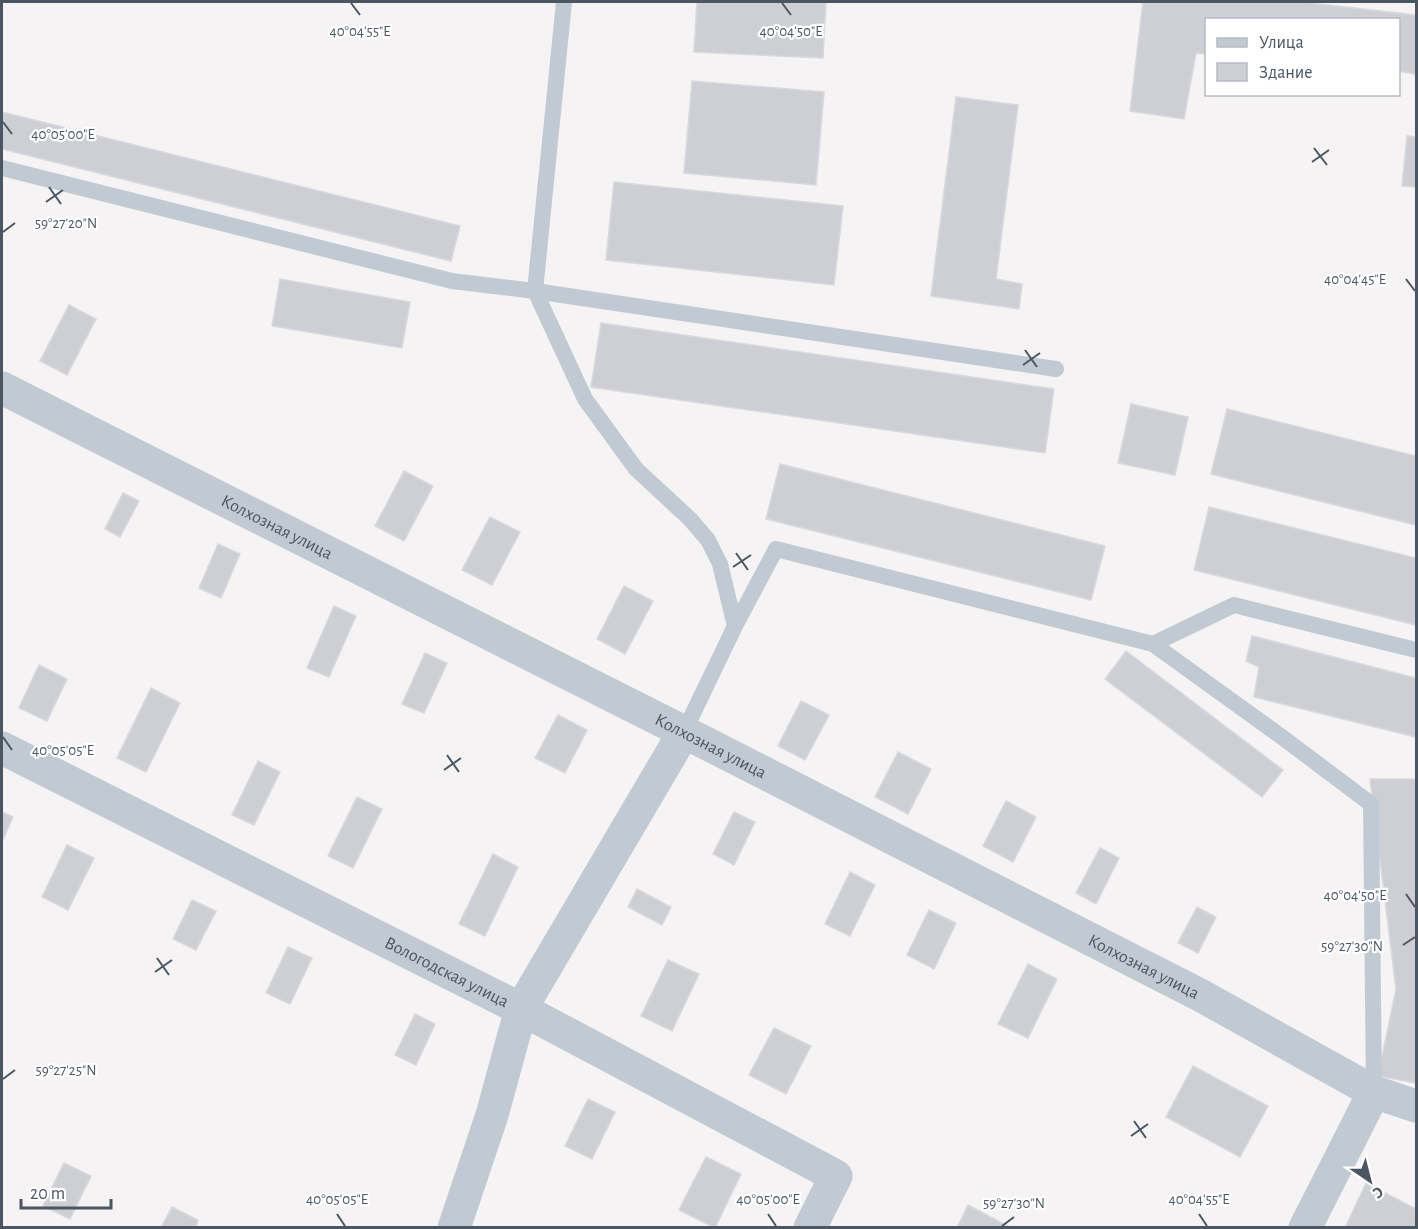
<svg xmlns="http://www.w3.org/2000/svg" width="1418" height="1229" font-family="'Alegreya Sans',sans-serif">
<rect width="100%" height="100%" fill="#f5f3f3"/>
<g fill="#cdcfd5" stroke="#d7d9de" stroke-width="1.5">
<path d="M697 2H826L823 58 694 52Z"/>
<path d="M1143 2H1300L1416 15V74L1398 71V20H1206V54L1196 53 1184 119 1130 111Z"/>
<path d="M692 81 824 92 816 185 684 173Z"/>
<path d="M956 97 1018 105 996 279 1022 284 1019 309 931 296Z"/>
<path d="M2 112 460 226 451 261 2 149Z"/>
<path d="M1407 136 1416 137V187L1402 186Z"/>
<path d="M614 182 843 206 834 285 606 260Z"/>
<path d="M280 279 410 302 402 348 272 326Z"/>
<path d="M69 305 96 319 67 375 40 361Z"/>
<path d="M601 323 1054 389 1045 453 591 387Z"/>
<path d="M1131 404 1188 417 1175 475 1118 463Z"/>
<path d="M1227 409 1416 456V525L1211 474Z"/>
<path d="M780 464 1105 546 1091 600 766 519Z"/>
<path d="M404 471 433 486 404 541 375 526Z"/>
<path d="M123 493 139 501 120 537 105 529Z"/>
<path d="M1209 507 1416 558V625L1194 570Z"/>
<path d="M490 517 520 532 492 585 462 570Z"/>
<path d="M218 544 240 554 221 598 199 588Z"/>
<path d="M624 586 653 601 625 654 597 639Z"/>
<path d="M334 606 356 616 329 677 307 668Z"/>
<path d="M1252 636 1416 678V737L1254 697 1259 667 1246 661Z"/>
<path d="M1126 651 1283 770 1262 797 1105 679Z"/>
<path d="M425 653 447 663 424 713 402 704Z"/>
<path d="M39 665 67 679 47 721 19 708Z"/>
<path d="M151 688 180 703 146 772 117 758Z"/>
<path d="M801 701 829 715 805 760 778 746Z"/>
<path d="M558 715 587 730 565 773 535 758Z"/>
<path d="M898 752 931 769 908 814 875 797Z"/>
<path d="M258 761 280 772 254 825 232 815Z"/>
<path d="M1370 779H1416V1083L1378 1076 1396 989Z"/>
<path d="M357 797 382 809 353 868 328 856Z"/>
<path d="M1006 801 1036 817 1013 862 983 846Z"/>
<path d="M2 812 13 817 2 842Z"/>
<path d="M734 812 755 822 734 865 713 854Z"/>
<path d="M67 845 94 858 68 910 42 897Z"/>
<path d="M1100 848 1119 858 1096 904 1076 893Z"/>
<path d="M493 854 518 867 485 936 459 924Z"/>
<path d="M850 872 875 885 850 936 825 924Z"/>
<path d="M637 889 671 907 662 925 628 907Z"/>
<path d="M192 900 216 911 196 950 173 939Z"/>
<path d="M1197 907 1216 917 1198 953 1178 943Z"/>
<path d="M929 910 956 923 934 969 907 955Z"/>
<path d="M288 947 312 958 290 1004 266 993Z"/>
<path d="M668 960 699 974 672 1031 641 1016Z"/>
<path d="M1028 964 1057 979 1028 1038 998 1024Z"/>
<path d="M415 1014 435 1024 416 1065 395 1055Z"/>
<path d="M774 1028 811 1046 786 1094 749 1075Z"/>
<path d="M1193 1066 1268 1106 1240 1157 1166 1117Z"/>
<path d="M588 1099 615 1112 592 1159 565 1146Z"/>
<path d="M706 1157 741 1174 715 1228 679 1210Z"/>
<path d="M64 1163 91 1176 70 1219 43 1206Z"/>
<path d="M1366 1183 1416 1209V1228H1345Z"/>
<path d="M968 1205 1011 1228H957Z"/>
<path d="M172 1207 198 1220 195 1228H161Z"/>
</g>
<g fill="none" stroke-linecap="round" stroke-linejoin="round">
<g stroke="#c1cad2" stroke-width="16">
<path d="M564 2 535 291 585 399 636 469 690 519 708 540 720 564 735 626 776 549 1153 644 1286 740 1371 804 1374 1092"/>
<path d="M2 168 452 281 535 291 1056 369"/>
<path d="M1153 644 1234 605 1416 650"/>
<path d="M684 732 735 626"/>
</g>
<g stroke="#c1cad2" stroke-width="33">
<path id="s1" d="M2 388 684 732 1200 995 1374 1092 1416 1106"/>
<path id="s2" d="M2 748 521 1009 836 1176 810 1228"/>
<path d="M454 1228 492 1115 521 1009 684 732"/>
<path d="M1305 1228 1374 1092"/>
</g>
</g>
<path fill="none" stroke="#4a5661" stroke-width="2" d="M351 3 360 15M782 3 791 15M3 122 12 134M1314 148 1327 165M1312 162 1329 150M49 187 61 204M46 202 63 190M3 232 15 223M1406 279 1415 291M1025 350 1037 367M1023 365 1040 353M736 553 748 570M733 567 751 555M3 737 12 750M447 755 459 772M444 770 461 758M1406 894 1415 907M1403 945 1415 937M157 958 169 975M155 972 172 960M3 1079 15 1070M1134 1121 1146 1138M1131 1136 1148 1124M337 1214 345 1226M768 1214 776 1226M1199 1214 1207 1226M1002 1226 1014 1217"/>
<g text-anchor="middle" stroke-width="4.5" stroke-linejoin="round" paint-order="stroke">
<g font-size="18" fill="#4a5661" stroke="#fff">
<text dy="6" stroke="none"><textPath href="#s1" startOffset="308">Колхозная улица</textPath></text>
<text dy="6" stroke="none"><textPath href="#s1" startOffset="794">Колхозная улица</textPath></text>
<text dy="6" stroke="none"><textPath href="#s1" startOffset="1280">Колхозная улица</textPath></text>
<text dy="6" stroke="none"><textPath href="#s2" startOffset="498">Вологодская улица</textPath></text>
</g>
</g>
<g font-size="15" text-anchor="middle" fill="#4a5661" stroke="#fff" stroke-width="4.5" stroke-linejoin="round" paint-order="stroke">
<text x="360" y="36">40°04'55"E</text>
<text x="791" y="36">40°04'50"E</text>
<text x="63" y="139">40°05'00"E</text>
<text x="66" y="228">59°27'20"N</text>
<text x="1355" y="284">40°04'45"E</text>
<text x="63" y="755">40°05'05"E</text>
<text x="1355" y="900">40°04'50"E</text>
<text x="1352" y="951">59°27'30"N</text>
<text x="66" y="1075">59°27'25"N</text>
<text x="337" y="1204">40°05'05"E</text>
<text x="768" y="1204">40°05'00"E</text>
<text x="1199" y="1204">40°04'55"E</text>
<text x="1014" y="1208">59°27'30"N</text>
</g>
<rect width="1418" height="1229" fill="none" stroke="#4a5661" stroke-width="6"/>
<rect x="1205" y="18" width="195" height="78" fill="#ffffff" stroke="#b7bbc0" stroke-width="1.5"/>
<rect x="1217" y="38" width="30" height="9" fill="#c1cad2" stroke="#b7bbc0" stroke-width="1.5"/>
<text x="1259" y="48" font-size="18" fill="#4a5661">Улица</text>
<rect x="1217" y="63" width="30" height="18" fill="#cdcfd5" stroke="#b7bbc0" stroke-width="1.5"/>
<text x="1259" y="78" font-size="18" fill="#4a5661">Здание</text>
<g transform="translate(1370 1181) rotate(145)" stroke="#ffffff" stroke-width="4.5" paint-order="stroke">
<path d="M0-4.5L10 22L0 15L-10 22Z" fill="#4a5661"/>
<text y="-9" font-size="16" font-weight="bold" text-anchor="middle" fill="#4a5661">С</text>
</g>
<path d="M21 1199v9h90v-9" fill="none" stroke="#4a5661" stroke-width="3"/>
<text x="30" y="1199" font-size="18" fill="#4a5661" stroke="#ffffff" stroke-width="4.5" paint-order="stroke">20 m</text>
</svg>
